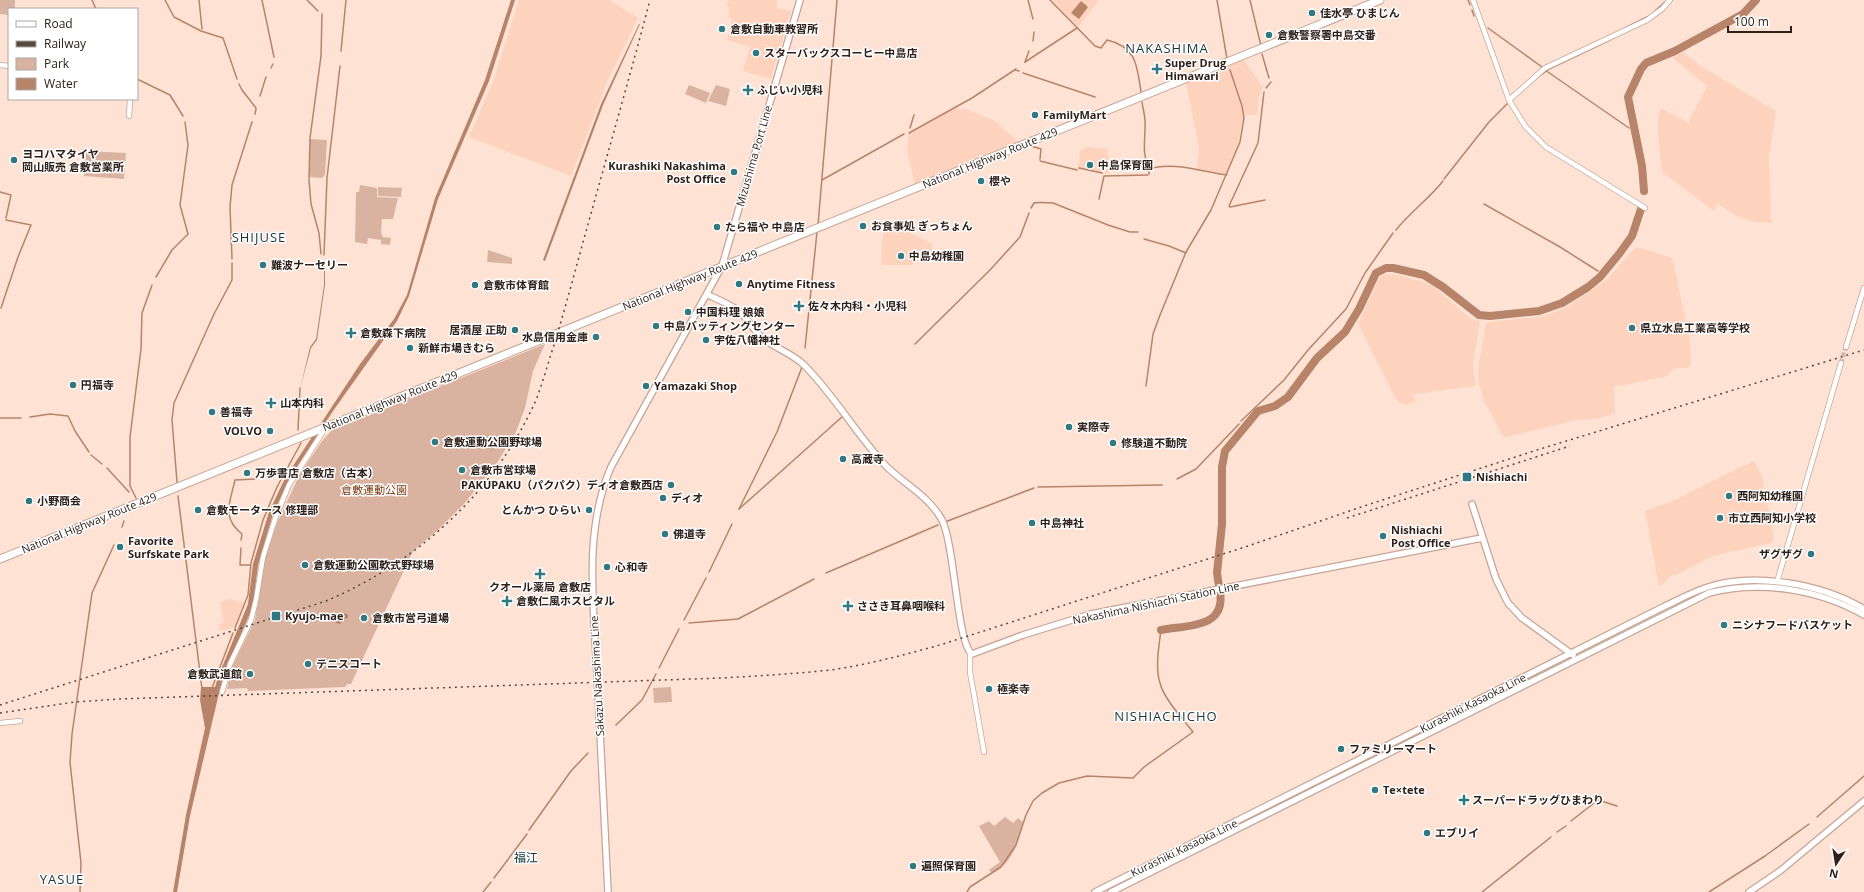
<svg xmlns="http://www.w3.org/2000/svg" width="1864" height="892" font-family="'Open Sans','Noto Sans JP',sans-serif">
<rect width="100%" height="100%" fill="#fee2d4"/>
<g fill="#fed3be">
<path d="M519 0H609L638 18 607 82 571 176 469 137 493 82Z"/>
<path d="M728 0H777V8L791 11 771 79 743 71 750 47 727 40 732 19 728 17 730 7 726 6Z"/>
<path d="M1053 0H1099L1078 27Z"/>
<path d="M1683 52 1702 67 1776 111 1769 157 1771 223 1756 222 1739 217 1717 204 1714 211 1662 172 1658 135V117L1661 108 1688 123 1707 86 1673 58Z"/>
<path d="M1243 59 1263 87 1259 96 1257 115H1244L1238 145 1226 175 1197 170 1199 147 1186 83Z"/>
<path d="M957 107 960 110 963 108 995 121 1020 143 916 187 907 152 909 133Z"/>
<path d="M1086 147 1108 149 1109 174 1078 168 1080 151Z"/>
<path d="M886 220 932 244 933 250 912 265H881L882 242Z"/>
<path d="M1636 247 1670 257 1673 260 1690 341 1691 365 1687 368H1674L1667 376 1614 387 1615 412 1613 414 1595 419 1576 420 1507 437 1503 436 1484 401 1478 379 1479 362 1486 324 1489 322 1544 316 1567 307 1605 281Z"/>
<path d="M1392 274 1424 282 1434 287 1470 318 1480 321 1473 366 1476 386 1415 394 1413 396 1416 401 1406 405 1397 401 1358 324 1378 280 1383 275Z"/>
<path d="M1753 461 1755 462 1762 476 1774 539 1771 543 1713 556 1676 575H1672L1659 587 1645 511 1673 501Z"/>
<path d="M229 599 244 603 235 627 220 631 218 625 224 622 220 603Z"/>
</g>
<g fill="#dab3a0">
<path d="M0 0H15V9H9V15L0 14Z"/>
<path d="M689 85 710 93 706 103 685 94Z"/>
<path d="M716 85 730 89 726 106 708 101Z"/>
<path d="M310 139 327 140 325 175 322 178 310 177Z"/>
<path d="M86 151 126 153 124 179 84 176Z"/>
<path d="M360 185 377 188V197L398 198 393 219H382L381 233 383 237 391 238 390 245 381 244V240L368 238 367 244 355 242 356 192H359Z"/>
<path d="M378 187 402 188 401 197 378 196Z"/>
<path d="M488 250 512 258V264L487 262Z"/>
<path d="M545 344 533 371 525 408 516 432 497 463 464 504 438 530 413 551 351 684H347L345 687 251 691H248L247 688 227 689 231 669 255 620 265 558 277 523 300 474 322 441 332 430Z"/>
<path d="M671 687 672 702 654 703 653 688Z"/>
<path d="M1005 817 1013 823 1018 818 1023 822C1020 836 1015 853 1005 864 1001 867 996 870 992 873L989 870 1000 862 979 826 989 821 994 826Z"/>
</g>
<g fill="#b7846a">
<path d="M511 0H515L489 81 438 199 409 296 397 321 333 411 289 479 273 514 258 565 254 597 251 611 224 674 220 689 190 816 177 892H173L186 815 205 728 200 700 201 687H215L218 677 248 604 253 564 269 512 285 478 360 364 394 319 407 295 435 198 485 80Z"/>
<path d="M1081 1 1088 7 1079 19 1071 13Z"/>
<path d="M639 24H640L603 105 545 261 543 260 601 104Z"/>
<path d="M324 264H325V285L317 340 311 348 300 389 310 347 316 339 324 285Z"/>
<path d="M345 613 348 615V618L344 619 340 624 336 623 334 620 336 616 343 615Z"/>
</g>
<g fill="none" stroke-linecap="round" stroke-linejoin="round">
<g stroke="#b7846a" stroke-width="1.5">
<path d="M92 0 96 9"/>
<path d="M165 0 174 17 201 31 223 38 237 79"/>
<path d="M199 0 202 29"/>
<path d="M262 0 274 57"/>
<path d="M307 0 318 11"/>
<path d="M1028 0 1033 19"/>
<path d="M1050 0 1095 46 1101 48 1107 40C1137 47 1137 66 1141 92"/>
<path d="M1217 0 1227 59"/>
<path d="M1250 0 1261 46"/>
<path d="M1468 0 1470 5"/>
<path d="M1472 10 1474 16"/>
<path d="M1655 11 1665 2"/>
<path d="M1627 27 1647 17"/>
<path d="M1488 28 1542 67"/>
<path d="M1033 41 1034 32"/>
<path d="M341 51 346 0"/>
<path d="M1262 54 1269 78"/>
<path d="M1025 62 1077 28"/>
<path d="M1025 62 1029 51"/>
<path d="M271 68 273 64"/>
<path d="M1015 70 1019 71"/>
<path d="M1545 70 1629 128"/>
<path d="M1023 73 1095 97"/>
<path d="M137 79 170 95 183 116"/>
<path d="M1533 81 1549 69 1610 40"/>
<path d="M239 84 242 90 256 108"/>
<path d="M1266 88 1271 82"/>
<path d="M1264 92 1258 143 1229 206 1230 207 1265 200"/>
<path d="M260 96 266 77"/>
<path d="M1142 102C1143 110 1146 118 1145 127 1145 142 1142 155 1149 169 1172 161 1203 172 1227 175"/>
<path d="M255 114 256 109"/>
<path d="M910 128 914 115"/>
<path d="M1634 129H1635"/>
<path d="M909 133 972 98 1016 69"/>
<path d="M1031 146 1041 149 1040 159"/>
<path d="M1040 161 1077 170"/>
<path d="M1079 168 1102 173"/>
<path d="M1149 174V169"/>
<path d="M1444 179 1489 122 1507 104"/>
<path d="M822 180 904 134"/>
<path d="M0 192 11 195 6 218"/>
<path d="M1099 199 1104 176 1148 175"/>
<path d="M1484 204 1560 247 1598 271"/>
<path d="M1031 208 1034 203C1036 202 1050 203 1053 203L1108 225 1130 232H1138"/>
<path d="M818 225 837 0"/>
<path d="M1396 230C1410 212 1429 199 1443 181"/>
<path d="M1144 239 1169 246 1186 253"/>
<path d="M321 254 319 233 311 204 309 180 310 138 321 56 322 14"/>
<path d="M324 255 327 178 340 66"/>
<path d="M232 259 230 207 232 185 252 122"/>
<path d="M1600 275V277"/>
<path d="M156 277 172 250 188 234 180 205 188 145 185 122"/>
<path d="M1 308 18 257 31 225 6 220"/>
<path d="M915 344 990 270 1020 237 1029 213"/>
<path d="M805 348 817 232"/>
<path d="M1146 386 1153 334 1160 315 1186 252 1211 210 1240 142 1244 118 1242 106 1230 70"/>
<path d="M30 417 50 414 68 416 75 431 89 452"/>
<path d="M0 418H21"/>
<path d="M1241 421 1284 380 1308 350 1346 309 1365 273 1393 233"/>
<path d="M298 430 300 388"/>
<path d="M91 455 102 464"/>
<path d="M107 468 129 492"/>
<path d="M1177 479 1196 469 1239 424"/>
<path d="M177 482 172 420 174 403 214 314 232 280V263"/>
<path d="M1038 487 1162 485"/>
<path d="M178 496 202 689"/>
<path d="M136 498 130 486V437L141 349 142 313 152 285"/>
<path d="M739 509 777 432 802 367"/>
<path d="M739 509 843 416"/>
<path d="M945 522 1034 488"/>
<path d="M122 527 124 521"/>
<path d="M241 540 242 534C221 517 230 503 235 480L256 479"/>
<path d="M241 548 240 565H250"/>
<path d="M709 572 732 524"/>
<path d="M826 573 938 525"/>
<path d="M684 620 706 578"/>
<path d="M689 623 738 619 814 579"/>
<path d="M235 628 248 595 251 563 263 520 277 487 301 443"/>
<path d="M659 668 679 629"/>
<path d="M212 688 233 633"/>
<path d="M616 725 642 700 656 674"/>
<path d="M1817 817 1864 776"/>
<path d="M1571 821 1598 800 1617 806"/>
<path d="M529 830 571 771 588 753"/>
<path d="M1557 832 1566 826"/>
<path d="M494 878 527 834"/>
<path d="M80 892 81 863 70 762 72 734 92 593 114 545"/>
<path d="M483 892 491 882"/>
<path d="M967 892 970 887 1001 867 1016 845 1026 815 1033 801 1042 793 1059 783 1087 776 1133 778 1144 767 1193 732C1183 719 1164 699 1160 683 1155 668 1159 645 1161 630"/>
<path d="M1482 892 1551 837"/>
<path d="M1709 892 1765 856 1809 824"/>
</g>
<g stroke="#b7846a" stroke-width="8">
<path d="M1644 191 1642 166 1628 97 1641 69 1646 63 1675 51 1743 14 1756 0"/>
<path d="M1219 586 1217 573 1222 524V467L1225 451 1258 411 1275 406 1288 397 1317 358 1345 332 1359 309 1376 273 1386 268H1393L1424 275 1443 287 1479 315 1490 316 1539 311 1562 303 1588 287 1600 277 1619 254 1632 236 1641 209"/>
<path d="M1161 630C1186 625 1226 629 1220 592"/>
</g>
<path stroke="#d4bbaf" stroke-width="4.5" stroke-dasharray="4.5 2" stroke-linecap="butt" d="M1841 363 1846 347"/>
<g stroke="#c7a595" stroke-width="6">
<g id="minor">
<path d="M1473 0 1509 100 1525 126 1546 147 1645 208"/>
<path d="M0 65 9 66"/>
<path d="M1509 100 1545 68 1647 20 1662 9 1670 0"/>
<path d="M129 116 130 99"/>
<path d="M1846 347 1864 288"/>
<path d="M1777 582 1841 363"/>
<path d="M970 653V672L984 752"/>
<path d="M222 692 230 664 251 620 256 600 263 557 276 516 289 485 326 427"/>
<path d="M0 723 20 721"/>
</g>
</g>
<g stroke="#c7a595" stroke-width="8">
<g id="major">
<path d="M708 295C719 300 733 305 742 314 749 321 754 330 761 337 774 348 792 353 804 365 835 396 856 434 886 466 904 484 929 496 942 520 955 546 957 644 972 654L1023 635 1091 614 1482 538"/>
<path d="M1472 504 1496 579 1508 603 1522 618 1573 655"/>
<path d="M597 674C594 605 583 532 611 467L722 266 800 0"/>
<path d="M598 692 608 892"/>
<path d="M1095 892 1661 608C1676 601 1692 592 1708 587 1755 572 1822 584 1864 609"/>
<path d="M1111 892 1709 593C1760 580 1818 589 1864 615"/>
<path d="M1749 892 1780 871 1864 801"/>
</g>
</g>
<g stroke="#c7a595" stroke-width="9">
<path id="highway" d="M0 559 1380 0"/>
</g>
<use href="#minor" stroke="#fff" stroke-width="4.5"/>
<use href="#major" stroke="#fff" stroke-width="5.5"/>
<use href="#highway" stroke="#fff" stroke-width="7"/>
<g stroke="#584840" stroke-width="1.5" stroke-dasharray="2 4" stroke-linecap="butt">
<path d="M1347 518 1570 446"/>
<path d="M0 705 326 601C418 562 495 492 536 400 543 382 548 363 554 345 566 306 576 267 587 228 608 152 630 76 650 0"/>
<path d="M0 713 75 702 120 699 720 678C757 676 793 674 830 670 867 665 903 655 940 645L1248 546 1364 506 1537 450 1864 350"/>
</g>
<g stroke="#c7a595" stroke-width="8" stroke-linecap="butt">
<path id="major-bridge" d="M597 674 598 692"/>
</g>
<use href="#major-bridge" stroke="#fff" stroke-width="5.5"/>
</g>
<g fill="#317982" stroke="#fff" stroke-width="1.5">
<circle cx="1312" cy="13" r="4"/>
<circle cx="722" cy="29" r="4"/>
<circle cx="1269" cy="35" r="4"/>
<circle cx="756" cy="53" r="4"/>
<path d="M1155 63h4v4h4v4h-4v4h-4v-4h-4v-4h4z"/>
<path d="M746 84h4v4h4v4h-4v4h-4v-4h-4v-4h4z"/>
<circle cx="1035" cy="115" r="4"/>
<circle cx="14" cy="160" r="4"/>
<circle cx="1090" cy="165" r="4"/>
<circle cx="734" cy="172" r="4"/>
<circle cx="981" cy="181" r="4"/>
<circle cx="863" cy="226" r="4"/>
<circle cx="717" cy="227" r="4"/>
<circle cx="901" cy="256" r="4"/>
<circle cx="263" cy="265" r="4"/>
<circle cx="739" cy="284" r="4"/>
<circle cx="475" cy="285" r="4"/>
<path d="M797 300h4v4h4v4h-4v4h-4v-4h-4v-4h4z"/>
<circle cx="688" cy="312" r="4"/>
<circle cx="656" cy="326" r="4"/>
<circle cx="1632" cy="328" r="4"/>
<circle cx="515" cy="330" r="4"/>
<path d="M349 327h4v4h4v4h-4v4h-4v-4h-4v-4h4z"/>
<circle cx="596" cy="337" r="4"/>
<circle cx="706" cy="340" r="4"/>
<circle cx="410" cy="348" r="4"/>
<circle cx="73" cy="385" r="4"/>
<circle cx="646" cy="386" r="4"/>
<path d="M269 397h4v4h4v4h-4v4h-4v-4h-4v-4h4z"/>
<circle cx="212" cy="412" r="4"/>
<circle cx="1069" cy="427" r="4"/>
<circle cx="270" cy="431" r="4"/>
<circle cx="435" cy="442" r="4"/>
<circle cx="1113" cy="443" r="4"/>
<circle cx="843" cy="459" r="4"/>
<circle cx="462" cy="470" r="4"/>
<circle cx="247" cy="473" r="4"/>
<rect x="1462" y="472" width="10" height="10" rx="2"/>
<circle cx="671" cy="485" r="4"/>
<circle cx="1729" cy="496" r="4"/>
<circle cx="663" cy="498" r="4"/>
<circle cx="29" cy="501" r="4"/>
<circle cx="198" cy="510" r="4"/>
<circle cx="589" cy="510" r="4"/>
<circle cx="1720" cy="518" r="4"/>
<circle cx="1032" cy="523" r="4"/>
<circle cx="665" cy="534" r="4"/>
<circle cx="1383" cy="536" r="4"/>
<circle cx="120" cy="547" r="4"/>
<circle cx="1811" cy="554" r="4"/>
<circle cx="305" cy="565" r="4"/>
<circle cx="607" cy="567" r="4"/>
<path d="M538 568h4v4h4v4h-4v4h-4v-4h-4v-4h4z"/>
<path d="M505 595h4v4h4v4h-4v4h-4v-4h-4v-4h4z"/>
<path d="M846 600h4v4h4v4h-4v4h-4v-4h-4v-4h4z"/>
<rect x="271" y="611" width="10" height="10" rx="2"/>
<circle cx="364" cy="618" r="4"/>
<circle cx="1724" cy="625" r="4"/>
<circle cx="308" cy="664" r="4"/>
<circle cx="250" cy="674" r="4"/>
<circle cx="989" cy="689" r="4"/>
<circle cx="1341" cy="749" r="4"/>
<circle cx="1375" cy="790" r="4"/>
<path d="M1462 794h4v4h4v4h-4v4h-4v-4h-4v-4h4z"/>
<circle cx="1427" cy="833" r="4"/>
<circle cx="913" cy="866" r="4"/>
</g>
<g text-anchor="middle" stroke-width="3" stroke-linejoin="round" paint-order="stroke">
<g font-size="11" font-weight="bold" fill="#2e211b" stroke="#fff" text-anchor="start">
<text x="1320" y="17">佳水亭 ひまじん</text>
<text x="730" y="33">倉敷自動車教習所</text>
<text x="1277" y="39">倉敷警察署中島交番</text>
<text x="764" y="57">スターバックスコーヒー中島店</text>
<text x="1165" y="67">Super Drug<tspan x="1165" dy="13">Himawari</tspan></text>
<text x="757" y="94">ふじい小児科</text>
<text x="1043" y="119">FamilyMart</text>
<text x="22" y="158">ヨコハマタイヤ<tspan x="22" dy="13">岡山販売 倉敷営業所</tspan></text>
<text x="1098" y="169">中島保育園</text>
<text x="726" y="170" text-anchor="end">Kurashiki Nakashima<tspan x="726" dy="13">Post Office</tspan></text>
<text x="989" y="185">櫻や</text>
<text x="871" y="230">お食事処 ぎっちょん</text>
<text x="725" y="231">たら福や 中島店</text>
<text x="909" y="260">中島幼稚園</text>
<text x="271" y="269">難波ナーセリー</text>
<text x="747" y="288">Anytime Fitness</text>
<text x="483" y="289">倉敷市体育館</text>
<text x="808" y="310">佐々木内科・小児科</text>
<text x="696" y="316">中国料理 娘娘</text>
<text x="664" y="330">中島バッティングセンター</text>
<text x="1640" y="332">県立水島工業高等学校</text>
<text x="507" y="334" text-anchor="end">居酒屋 正助</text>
<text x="360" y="337">倉敷森下病院</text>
<text x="588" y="341" text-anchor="end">水島信用金庫</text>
<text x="714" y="344">宇佐八幡神社</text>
<text x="418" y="352">新鮮市場きむら</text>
<text x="81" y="389">円福寺</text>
<text x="654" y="390">Yamazaki Shop</text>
<text x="280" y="407">山本内科</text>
<text x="220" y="416">善福寺</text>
<text x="1077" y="431">実際寺</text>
<text x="262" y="435" text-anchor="end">VOLVO</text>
<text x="443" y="446">倉敷運動公園野球場</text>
<text x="1121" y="447">修験道不動院</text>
<text x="851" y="463">高蔵寺</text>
<text x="470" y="474">倉敷市営球場</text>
<text x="255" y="477">万歩書店 倉敷店（古本）</text>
<text x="1476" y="481">Nishiachi</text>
<text x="663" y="489" text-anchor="end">PAKUPAKU（パクパク）ディオ倉敷西店</text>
<text x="1737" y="500">西阿知幼稚園</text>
<text x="671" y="502">ディオ</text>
<text x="37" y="505">小野商会</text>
<text x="206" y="514">倉敷モータース 修理部</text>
<text x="581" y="514" text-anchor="end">とんかつ ひらい</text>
<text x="1728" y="522">市立西阿知小学校</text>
<text x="1040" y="527">中島神社</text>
<text x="1391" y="534">Nishiachi<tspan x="1391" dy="13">Post Office</tspan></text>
<text x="673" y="538">佛道寺</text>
<text x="128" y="545">Favorite<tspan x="128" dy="13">Surfskate Park</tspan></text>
<text x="1803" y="558" text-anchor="end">ザグザグ</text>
<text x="313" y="569">倉敷運動公園軟式野球場</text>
<text x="615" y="571">心和寺</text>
<text x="540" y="591" text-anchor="middle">クオール薬局 倉敷店</text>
<text x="516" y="605">倉敷仁風ホスピタル</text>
<text x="857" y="610">ささき耳鼻咽喉科</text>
<text x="285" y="620">Kyujo-mae</text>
<text x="372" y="622">倉敷市営弓道場</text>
<text x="1732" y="629">ニシナフードバスケット</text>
<text x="316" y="668">テニスコート</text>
<text x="242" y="678" text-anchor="end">倉敷武道館</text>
<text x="997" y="693">極楽寺</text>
<text x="1349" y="753">ファミリーマート</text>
<text x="1383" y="794">Te×tete</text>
<text x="1472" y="804">スーパードラッグひまわり</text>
<text x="1435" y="837">エブリイ</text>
<text x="921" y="870">遍照保育園</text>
</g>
<g font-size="11" fill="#2e211b" stroke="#fff">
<text transform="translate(754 156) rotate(-74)" y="4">Mizushima Port Line</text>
<text transform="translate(990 158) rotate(-22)" y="4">National Highway Route 429</text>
<text transform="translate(690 280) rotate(-22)" y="4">National Highway Route 429</text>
<text transform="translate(390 401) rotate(-22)" y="4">National Highway Route 429</text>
<text transform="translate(89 523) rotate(-22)" y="4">National Highway Route 429</text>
<text transform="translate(1156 603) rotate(-12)" y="4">Nakashima Nishiachi Station Line</text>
<text transform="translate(597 676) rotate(-93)" y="4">Sakazu Nakashima Line</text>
<text transform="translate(1473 703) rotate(-27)" y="4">Kurashiki Kasaoka Line</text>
<text transform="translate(1184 848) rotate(-26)" y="4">Kurashiki Kasaoka Line</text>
</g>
<g font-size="11" fill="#7c3c15" stroke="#fff">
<text x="374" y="494">倉敷運動公園</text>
</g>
<g font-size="12" fill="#14363b" stroke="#fff">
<text x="526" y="862">福江</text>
</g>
<g font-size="13" letter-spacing="1" fill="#14363b" stroke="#fff">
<text x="1167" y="53">NAKASHIMA</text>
<text x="259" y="242">SHIJUSE</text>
<text x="1166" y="721">NISHIACHICHO</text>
<text x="62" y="884">YASUE</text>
</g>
</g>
<rect x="8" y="8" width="130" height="92" fill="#ffffff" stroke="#aba6a4"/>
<rect x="16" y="21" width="20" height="6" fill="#ffffff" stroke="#aba6a4"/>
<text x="44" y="28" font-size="12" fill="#2e211b">Road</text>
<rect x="16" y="41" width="20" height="6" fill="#584840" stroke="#aba6a4"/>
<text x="44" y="48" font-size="12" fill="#2e211b">Railway</text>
<rect x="16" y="58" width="20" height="12" fill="#dab3a0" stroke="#aba6a4"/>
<text x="44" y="68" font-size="12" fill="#2e211b">Park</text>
<rect x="16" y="78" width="20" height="12" fill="#b7846a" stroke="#aba6a4"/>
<text x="44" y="88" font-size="12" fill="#2e211b">Water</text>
<g transform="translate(1836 864) rotate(192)" stroke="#ffffff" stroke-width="3" paint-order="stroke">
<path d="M0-3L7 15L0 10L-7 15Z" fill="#2e211b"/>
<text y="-6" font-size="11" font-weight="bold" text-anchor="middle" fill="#2e211b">N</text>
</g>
<path d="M1728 26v6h63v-6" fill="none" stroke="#2e211b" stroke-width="2"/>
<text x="1734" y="26" font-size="12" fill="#2e211b" stroke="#ffffff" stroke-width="3" paint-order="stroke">100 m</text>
</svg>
